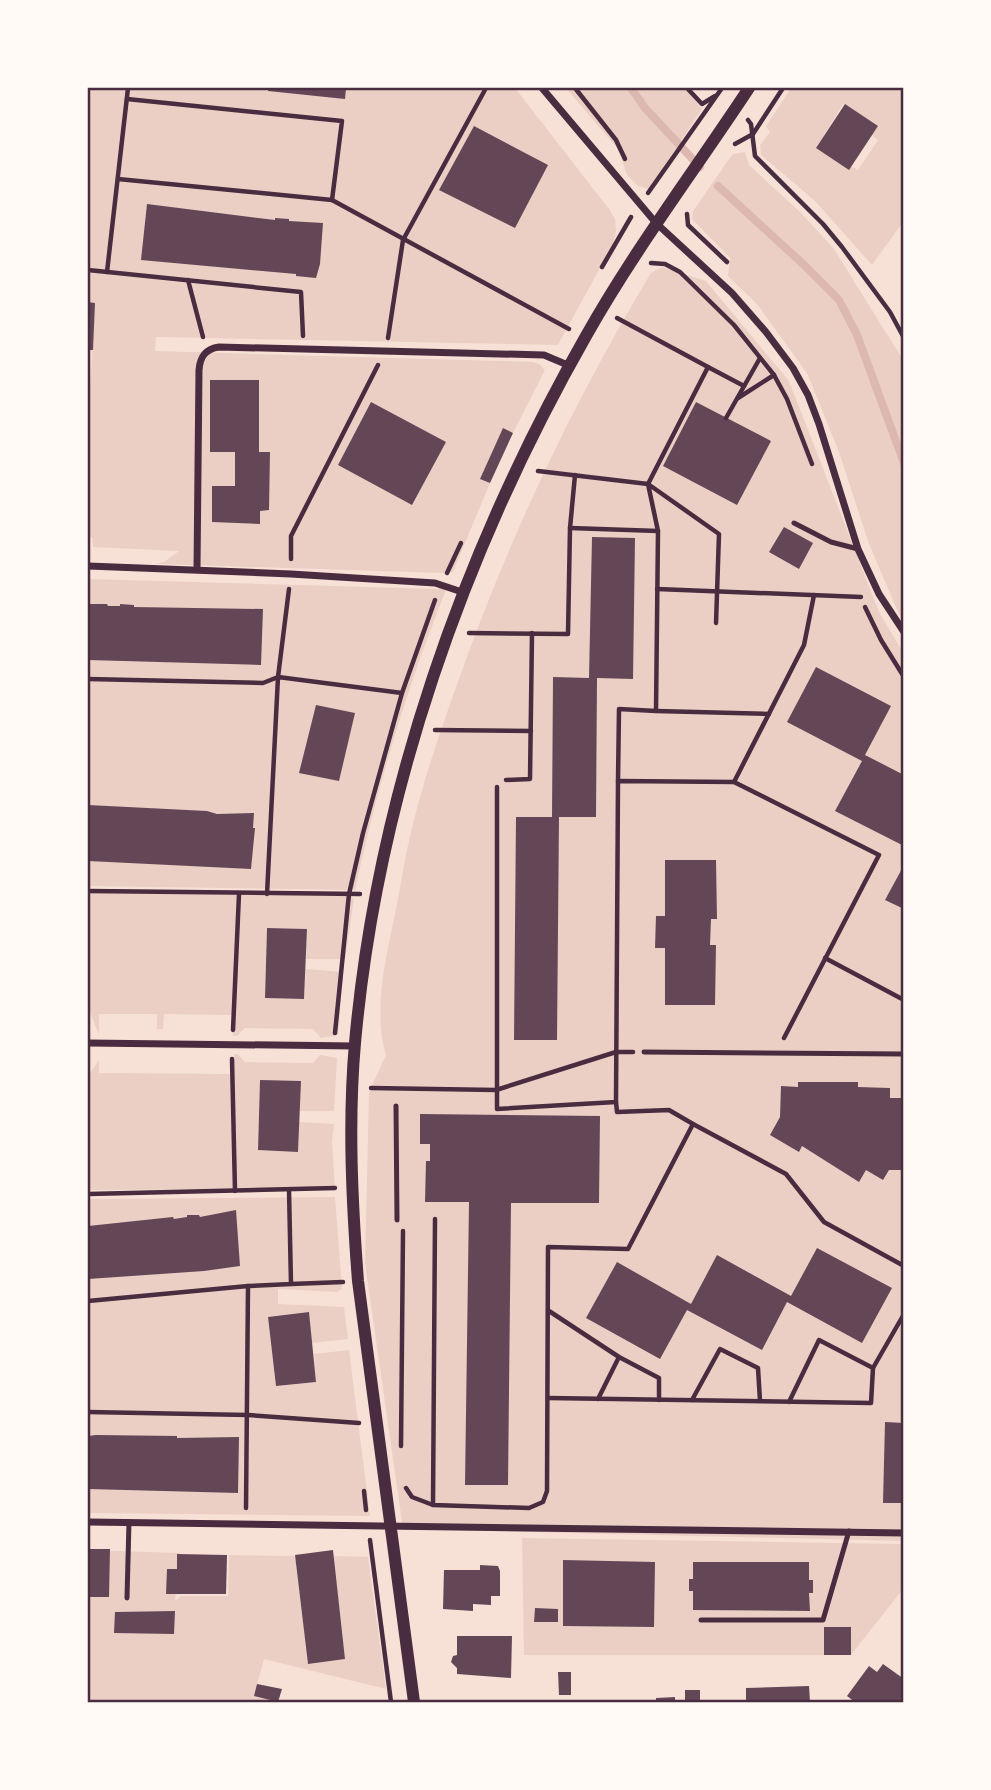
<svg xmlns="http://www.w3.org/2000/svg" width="991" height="1790" font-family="Bitter,serif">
<rect width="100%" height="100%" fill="#f7e1d7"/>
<g fill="#ebcfc5" fill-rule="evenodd">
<path d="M88 88H515L609 209 615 219 616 231 613 244 558 345 156 337 155 351 533 362 539 364 545 370 513 433 504 429 481 479 490 483 453 572 443 573 155 564 164 562 179 551 93 547 92 537H88V424L95 303 88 302Z"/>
<path d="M566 88H686L702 109 649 189 638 186 627 175 618 149Z"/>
<path d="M791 88H903V222L872 265 815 201 761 155 760 145 770 132 766 126ZM843 104 878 126 872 135 878 140 858 170 851 166 849 169 816 148Z"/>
<path d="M745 152 749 165 801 213 834 249 903 360V621L898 612 869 544 839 452 807 373 757 304 728 276 730 258 692 219 693 211 729 159 733 154Z"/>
<path d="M662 267 706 281 789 381 879 612 903 652V1541L403 1529 365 1263 369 1092 386 1055C372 1011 387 953 396 909 402 879 406 849 414 820 428 764 448 709 468 654 517 521 578 394 651 273Z"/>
<path d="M88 579 438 589 441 584 446 590C407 688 377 787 355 890L88 886Z"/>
<path d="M88 893 349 894 354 899 345 959H306L307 929 267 928 265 998 304 999 306 969 343 972 338 1035 321 1038 313 1029 245 1028 237 1036H233L232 1015 164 1014 163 1029H157V1014H99V1035L88 1007Z"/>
<path d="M234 1054H238L245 1062 313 1063 320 1055 337 1058 334 1111H299L260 1080 258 1150 298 1152 299 1122 334 1124 332 1142 335 1189 88 1190V1076L99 1060V1073L232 1074Z"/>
<path d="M335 1197 342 1289 337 1292 278 1289V1304L344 1307 348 1339 312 1343 309 1312 268 1317 276 1386 316 1382 314 1354 349 1350 370 1516 88 1513V1199Z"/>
<path d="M522 1538 903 1544V1589L851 1655H524Z"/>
<path d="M88 1550 180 1553 175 1601 181 1596H228L229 1555 295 1556 308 1664 345 1659 333 1556 368 1557 386 1689 264 1659 254 1696 278 1702H88Z"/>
</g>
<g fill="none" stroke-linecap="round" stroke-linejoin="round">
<g stroke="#dcb8b0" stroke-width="8">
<path d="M631 88 645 108 700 167"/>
<path d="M718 186 803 264 839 300 857 335 904 463"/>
</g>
</g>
<g fill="#644757">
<path d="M268 88H346L345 99 268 91Z"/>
<path d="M845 104 878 126 849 170 816 148Z"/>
<path d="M474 126 548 165 515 228 439 190Z"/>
<path d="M147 204 275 220V218L289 219V221L323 223 320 264 316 278 296 276V274L141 260Z"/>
<path d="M88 302 95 303 93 350H88Z"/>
<path d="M210 380H259V452H270L269 510 260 511V524L212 522V486H235V452H210Z"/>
<path d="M371 402 446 442 412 505 338 465Z"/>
<path d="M696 402 771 441 737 505 663 466Z"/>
<path d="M503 428 513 433 490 483 480 479Z"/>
<path d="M784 527 813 543 799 569 769 552Z"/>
<path d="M592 537 635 538 633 679 597 678 596 817H559L557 1040H514L516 817H552L553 677 589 678Z"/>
<path d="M88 604H107L108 606H120V604L134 605V607L263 609 261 665 88 660Z"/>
<path d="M816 667 891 706 865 755 904 775V846L835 811 862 761 787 722Z"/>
<path d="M316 705 355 713 339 781 299 773Z"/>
<path d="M88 805 207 811 217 814 254 813 253 828H255L251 869 88 861Z"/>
<path d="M665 860H716L717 919H711L710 945H716L715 1005H665V948H655L656 916H665Z"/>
<path d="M904 865V909L885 900Z"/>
<path d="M267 928 307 929 304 999 265 998Z"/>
<path d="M260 1080 301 1081 298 1152 258 1150Z"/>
<path d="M798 1082H858V1087L890 1088V1098H904V1170H889L883 1180 866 1170 859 1182 802 1146 799 1152 770 1135 780 1117 781 1086 798 1087Z"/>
<path d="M420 1114 600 1116 599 1203H511L508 1485H465L469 1202H425L426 1161H430V1144H420Z"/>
<path d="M236 1210 240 1266 204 1271 88 1279V1226L173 1217 174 1219 187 1217V1215H199L200 1217Z"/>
<path d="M817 1248 892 1288 862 1343 787 1302 762 1350 687 1310 660 1359 586 1318 617 1262 691 1304 717 1255 791 1296Z"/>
<path d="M309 1312 316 1382 276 1386 268 1317Z"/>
<path d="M885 1422 904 1423V1503H883Z"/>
<path d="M96 1435 177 1436V1438L239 1437 238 1493 88 1489V1436Z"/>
<path d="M88 1549H110L109 1597H88Z"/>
<path d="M333 1550 345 1659 308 1664 295 1555Z"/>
<path d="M177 1554 227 1555 226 1594H166L167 1569H177Z"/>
<path d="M563 1560 655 1562 654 1627 563 1626Z"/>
<path d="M693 1562H809V1580H813V1593H809L810 1611 693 1610V1591H689V1579H693Z"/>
<path d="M480 1565 498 1566 500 1571V1596H491V1605L473 1604V1611L443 1609 444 1570H480Z"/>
<path d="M535 1608 558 1609V1622H534Z"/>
<path d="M175 1611 174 1634 114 1633 115 1612Z"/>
<rect x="824" y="1627" width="27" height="28"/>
<path d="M457 1636H512L511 1678 457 1674V1668L451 1662 453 1656 457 1655Z"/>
<path d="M883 1664 904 1679V1702H855L847 1696 869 1666 877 1672Z"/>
<path d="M558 1672H571V1695H559Z"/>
<path d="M257 1684 282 1689 278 1702 254 1696Z"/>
<path d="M809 1686 810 1702H746V1688Z"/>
<rect x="685" y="1690" width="15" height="12"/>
<path d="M675 1697V1702H656V1698Z"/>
</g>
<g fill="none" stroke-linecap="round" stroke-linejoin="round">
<g stroke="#4a2c40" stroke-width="4.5">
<path d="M575 88 616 140 625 159"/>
<path d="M687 88 702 104 715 96"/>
<path d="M127 99 342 121 332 200"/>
<path d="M748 120 751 124 755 156 823 224 842 247 890 312 904 338"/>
<path d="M735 144 753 134 783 88"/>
<path d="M118 179 332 200 569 329"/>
<path d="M648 193 722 88"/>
<path d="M687 214 688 225 727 262"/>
<path d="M651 263 665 264 680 272 734 325 774 375 787 399 812 464"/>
<path d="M602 267 631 217"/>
<path d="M88 270 301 292 303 336"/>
<path d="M107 272 128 88"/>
<path d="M188 280 203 337"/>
<path d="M617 318 708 367"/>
<path d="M388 338 403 240 486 88"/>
<path d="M738 398 774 375"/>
<path d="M726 418 760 358"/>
<path d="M538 471 648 484 719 534 716 623"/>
<path d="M570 528 658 531"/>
<path d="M291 559V536L378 365"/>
<path d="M447 573 461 543"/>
<path d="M657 589 861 597"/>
<path d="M865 607 881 640 904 677"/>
<path d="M469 633 568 634 570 528 575 475"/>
<path d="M88 679 263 683 278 677 289 589"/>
<path d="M656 711 769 714"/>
<path d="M435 730 531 731"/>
<path d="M506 780 530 779 532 633"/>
<path d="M618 781 619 709 656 711 658 531 648 484 708 367 744 386"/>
<path d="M497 787V1109L616 1102 618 781 734 782"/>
<path d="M88 891 360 894"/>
<path d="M267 894 278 677 402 693"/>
<path d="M825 958 904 1000"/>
<path d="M233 1030 239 894"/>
<path d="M335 1033 349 894 363 833 402 693 435 600"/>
<path d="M784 1038 879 855 734 782 804 645 814 595"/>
<path d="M232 1059 235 1191"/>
<path d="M371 1088 496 1090 616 1052H633"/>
<path d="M693 1124 786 1174 824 1222 904 1266"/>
<path d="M88 1194 335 1188"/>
<path d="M291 1284 343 1282"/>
<path d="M88 1301 248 1286"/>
<path d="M549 1311 619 1357 659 1378V1400"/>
<path d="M873 1368 904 1314"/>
<path d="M548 1398 871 1403 873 1368 819 1340 789 1402"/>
<path d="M598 1399 619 1357"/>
<path d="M692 1400 720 1349 758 1368 760 1401"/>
<path d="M88 1412 248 1415 359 1423"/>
<path d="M401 1446 403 1231"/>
<path d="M406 1488 412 1497 433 1505 529 1508 543 1502 547 1491 548 1247 628 1249 693 1124 669 1110 617 1112 616 1102"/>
<path d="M364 1491 366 1510"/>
<path d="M433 1505 435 1219"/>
<path d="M246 1508 248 1286 291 1284 289 1190"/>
<path d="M370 1540 391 1702"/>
</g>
<g stroke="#4a2c40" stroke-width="5">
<path d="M794 523 831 542 858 549"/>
<path d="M644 1052 904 1054"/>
<path d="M396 1106 397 1220"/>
<path d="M127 1598 129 1522"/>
<path d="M701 1620H823L849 1531"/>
</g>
<g stroke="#4a2c40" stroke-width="7">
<path d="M542 88 656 223 732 293 766 332 793 368 808 395 819 424 858 549 879 594 904 632"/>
<path d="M88 566 291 574 435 583 465 593"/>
<path d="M197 569 199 370C200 357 205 349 219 347L544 355 570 366"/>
<path d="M88 1043 355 1046"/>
<path d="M88 1522 904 1533"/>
</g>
<path stroke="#4a2c40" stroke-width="12" d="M414 1702 358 1281C352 1203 348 1121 355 1043 377 796 464 550 586 336 635 249 695 170 749 88"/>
</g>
<rect width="991" height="1790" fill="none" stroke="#fffaf5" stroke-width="178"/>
<rect x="89" y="89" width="813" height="1612" fill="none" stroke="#4a2c40" stroke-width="2.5"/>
</svg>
